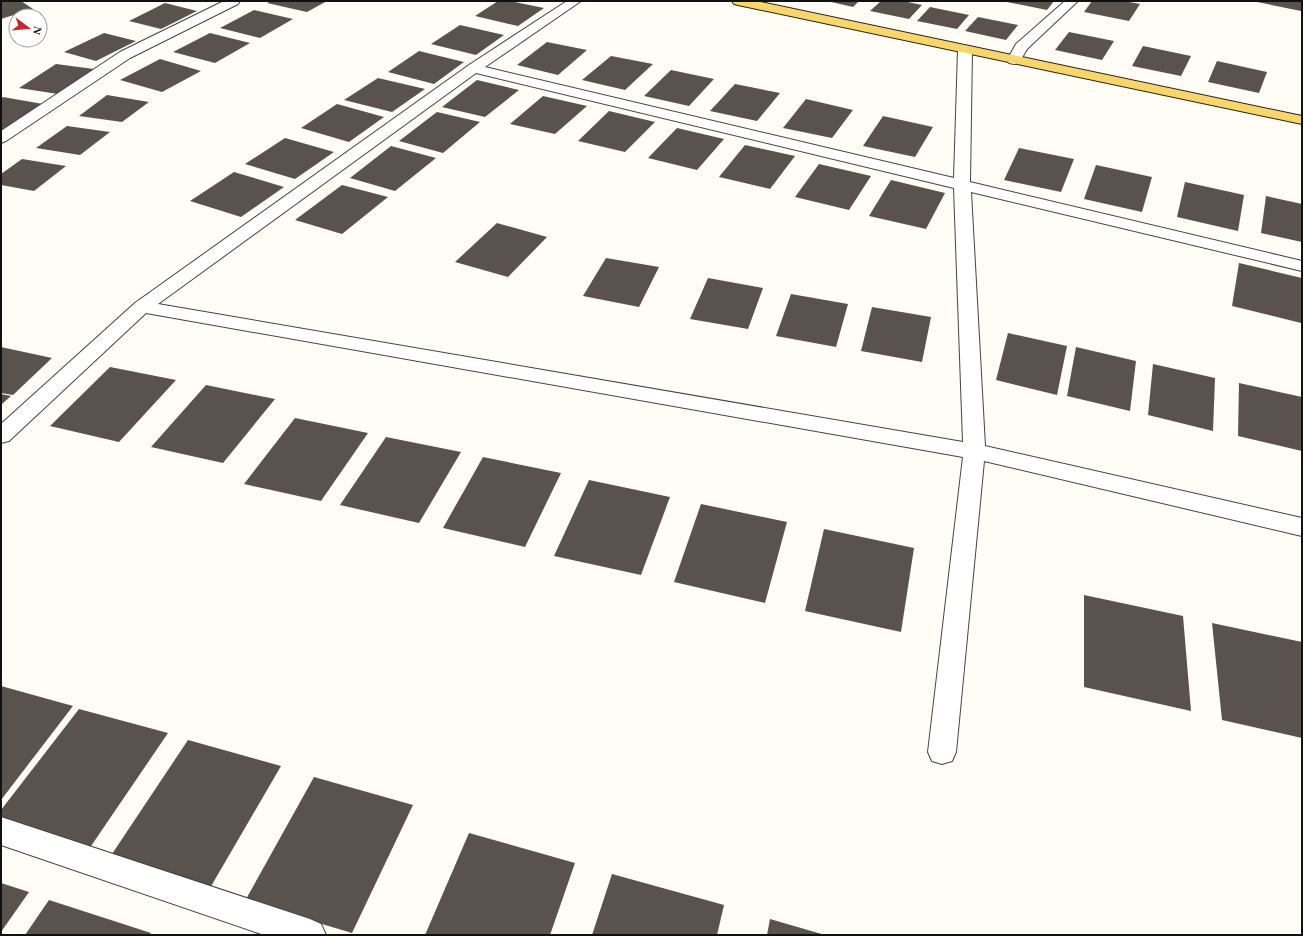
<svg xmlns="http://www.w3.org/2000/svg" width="1303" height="936" font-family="Georgia,serif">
<rect width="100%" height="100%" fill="#fffdf5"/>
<g fill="#5a524d">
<path d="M1 1H21L33 9 1 19Z"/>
<path d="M271 1H327L307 12 267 3Z"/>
<path d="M498 1H510L544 8 518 26 475 16Z"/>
<path d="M827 1H859L853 7Z"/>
<path d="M881 1H903L922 5 909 19 870 11Z"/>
<path d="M1008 1H1054L1047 10 1007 2Z"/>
<path d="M1092 1H1124L1140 4 1129 21 1084 12Z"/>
<path d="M1252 1H1302V9L1301 11Z"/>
<path d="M165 3 197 11 161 29 129 21Z"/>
<path d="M930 7 969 15 957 29 917 21Z"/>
<path d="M254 10 293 19 260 38 220 28Z"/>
<path d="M978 17 1018 25 1006 40 965 31Z"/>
<path d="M460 25 504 35 476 55 431 44Z"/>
<path d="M1069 32 1114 41 1102 60 1055 50Z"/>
<path d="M104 33 136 41 96 61 64 52Z"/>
<path d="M210 33 250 43 215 63 173 52Z"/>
<path d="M547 42 587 50 558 75 517 65Z"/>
<path d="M1143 46 1191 56 1181 76 1132 66Z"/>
<path d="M419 51 464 62 434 84 388 72Z"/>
<path d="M611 56 653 64 625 90 582 80Z"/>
<path d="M160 59 201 71 162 92 120 80Z"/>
<path d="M1217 61 1267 72 1259 93 1208 82Z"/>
<path d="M56 64 94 69 58 94 19 88Z"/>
<path d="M671 70 714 79 689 106 644 96Z"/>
<path d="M378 78 425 89 392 112 344 100Z"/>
<path d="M477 80 519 90 485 117 442 107Z"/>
<path d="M735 84 780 93 757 121 710 111Z"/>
<path d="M107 95 149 102 122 122 79 116Z"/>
<path d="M543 96 587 106 555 134 510 124Z"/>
<path d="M3 97 43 104 2 131H1V99Z"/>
<path d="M806 99 853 110 832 138 783 128Z"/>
<path d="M337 104 384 117 349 142 301 128Z"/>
<path d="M609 111 655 122 625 152 578 141Z"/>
<path d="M437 112 480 122 443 153 399 141Z"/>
<path d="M883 116 933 127 915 157 863 146Z"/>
<path d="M67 126 110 132 80 155 36 148Z"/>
<path d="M677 128 724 139 697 170 648 158Z"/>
<path d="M285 138 334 152 295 179 245 164Z"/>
<path d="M745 145 795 156 770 189 719 177Z"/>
<path d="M391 146 436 158 395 191 350 178Z"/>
<path d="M1019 148 1074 159 1061 192 1004 180Z"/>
<path d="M22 159 66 166 34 191 1 185V174Z"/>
<path d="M819 164 871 176 849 210 795 197Z"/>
<path d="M1096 165 1152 177 1142 212 1084 199Z"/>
<path d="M234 172 284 187 241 217 190 201Z"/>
<path d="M891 180 945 193 926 229 869 216Z"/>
<path d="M1185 182 1244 195 1238 231 1177 217Z"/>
<path d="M342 185 388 197 342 234 295 220Z"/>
<path d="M1266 196 1302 204V242L1261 233Z"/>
<path d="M497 223 547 237 508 277 455 262Z"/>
<path d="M606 258 659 267 639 307 583 296Z"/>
<path d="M1239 263 1302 278 1301 323 1232 306Z"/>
<path d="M708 278 763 288 748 329 690 319Z"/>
<path d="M791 294 848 304 836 347 776 336Z"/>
<path d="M872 307 931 317 922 362 861 351Z"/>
<path d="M1008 333 1067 346 1057 395 996 380Z"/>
<path d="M1 347 52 358 13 395 1 393Z"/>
<path d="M1076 347 1136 361 1130 411 1067 396Z"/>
<path d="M1153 364 1215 378 1213 431 1148 415Z"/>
<path d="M110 367 176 380 119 442 50 426Z"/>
<path d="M1239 383 1302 397V451L1238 436Z"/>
<path d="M206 385 275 399 223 463 151 447Z"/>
<path d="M1 394 11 396 1 405Z"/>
<path d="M295 418 368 433 321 501 244 484Z"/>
<path d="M386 437 461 452 419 523 340 505Z"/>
<path d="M483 457 561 473 525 547 443 528Z"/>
<path d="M589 480 670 497 641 575 554 556Z"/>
<path d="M701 504 787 522 765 603 674 582Z"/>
<path d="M824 529 914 548 901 632 805 611Z"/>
<path d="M1084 595 1183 616 1191 711 1084 687Z"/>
<path d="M1212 623 1302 642V738L1222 720Z"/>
<path d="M1 686 73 706 1 800Z"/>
<path d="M79 709 168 733 89 849 1 821V810Z"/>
<path d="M188 740 281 766 210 888 110 857Z"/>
<path d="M314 777 413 805 352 933 245 901Z"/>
<path d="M469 833 575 863 550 935H425Z"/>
<path d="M612 874 724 905 717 935H592Z"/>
<path d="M1 883 29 892 1 932Z"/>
<path d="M49 900 151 933 149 935H25Z"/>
<path d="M770 919 825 935H767Z"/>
</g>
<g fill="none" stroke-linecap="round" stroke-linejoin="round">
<g stroke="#444" stroke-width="2">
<g id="minor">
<path d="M224 1H240L238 4 130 58 6 141 1 143V131L120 52Z"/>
<path d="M567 1H581L485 67 954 178 958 50 960 47H970L972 50 970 182 1302 261V271L971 192 985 446 1302 518V536L984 461 956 752 952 761 942 764 932 761 928 752 963 457 146 313 9 441 1 443V424L135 303 469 65ZM476 73 954 188 963 442 158 304Z"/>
<path d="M1065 1H1078L1027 49 1019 63 1014 64 1009 63 1007 60 1016 44Z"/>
<path d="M1 817 310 919 321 924 326 935H264L1 845Z"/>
</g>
</g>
<g stroke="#222" stroke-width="2">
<path id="major" d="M732 1H756L1302 116V124L738 5 734 4Z"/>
</g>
<use href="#minor" fill="#fff" fill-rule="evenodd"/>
<use href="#major" fill="#f9d66b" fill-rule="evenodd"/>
</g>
<rect width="1303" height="936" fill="none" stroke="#111111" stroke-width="4"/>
<g transform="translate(28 28) rotate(106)"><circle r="19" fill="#ffffff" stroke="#a0a0a0"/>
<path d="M0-3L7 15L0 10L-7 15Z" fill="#c4262e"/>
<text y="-6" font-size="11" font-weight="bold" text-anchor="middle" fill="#111111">N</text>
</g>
</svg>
